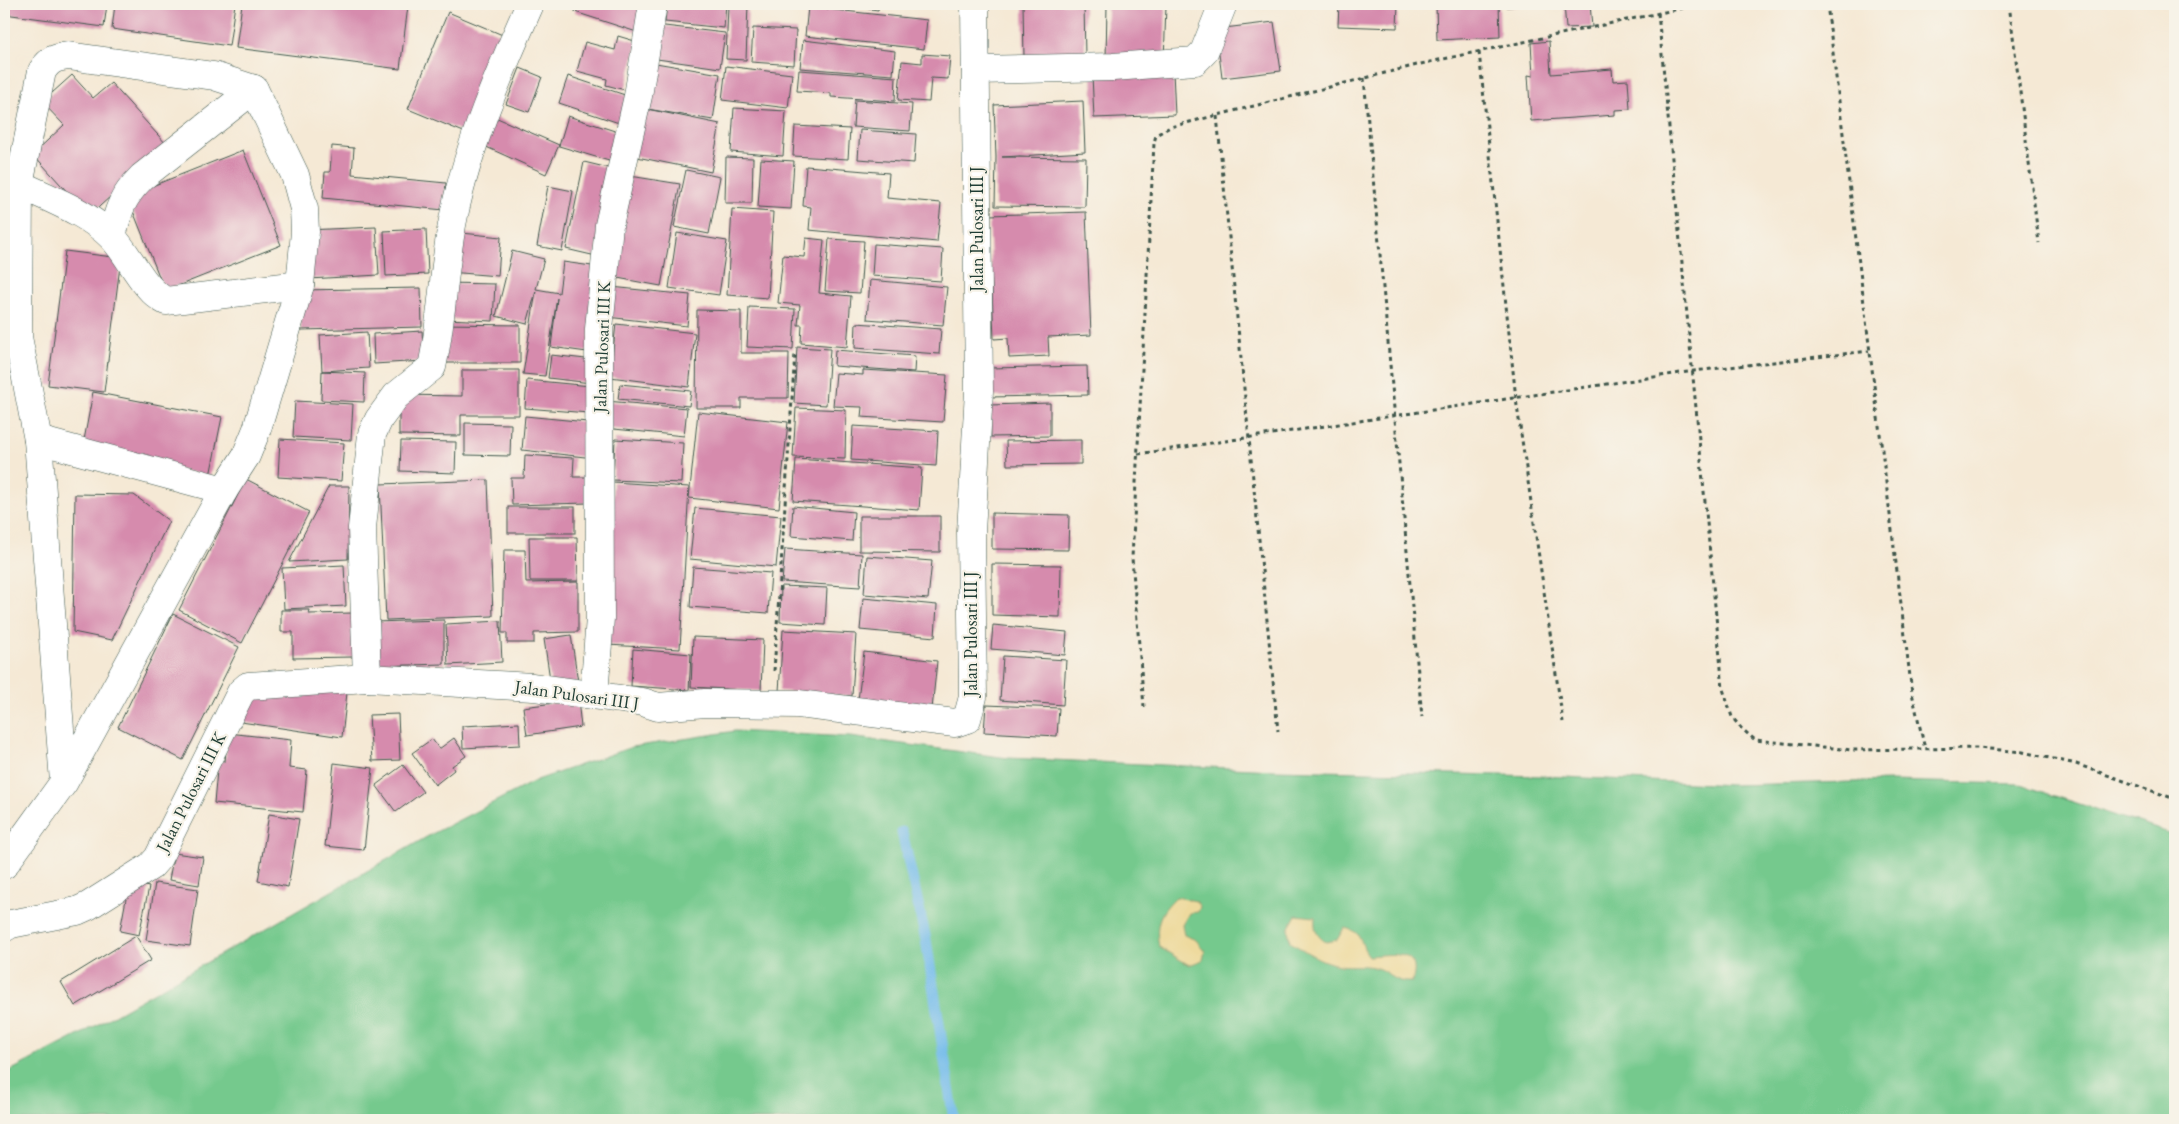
<svg xmlns="http://www.w3.org/2000/svg" width="2179" height="1124" font-family="'EB Garamond',serif">
<rect width="100%" height="100%" fill="#f7f3e8"/>
<filter id="ink" filterUnits="userSpaceOnUse"><feTurbulence type="fractalNoise" baseFrequency=".02" numOctaves="2"/><feDisplacementMap in="SourceGraphic" scale="10" xChannelSelector="R" yChannelSelector="G"/><feConvolveMatrix kernelMatrix="1 2 1 2 8 2 1 2 1" color-interpolation-filters="sRGB"/></filter>
<filter id="wash" filterUnits="userSpaceOnUse"><feTurbulence type="fractalNoise" baseFrequency=".0096" numOctaves="4" result="noise"/><feDisplacementMap in="SourceGraphic" scale="20" xChannelSelector="R" yChannelSelector="G"/><feGaussianBlur stdDeviation="1.12" result="paint"/><feColorMatrix in="noise" values="0 0 0 0 0 0 0 0 0 0 0 0 0 0 0 0 0 1.4 0 .05"/><feComposite in="paint" operator="in"/></filter>
<g filter="url(#wash)">
<rect width="100%" height="100%" fill="#f5e9d5"/>
<path fill="#74c98d" stroke="#4a8360" d="M735 731 850 737 1008 758 1274 770 1543 776 1733 785 1891 781 2018 784 2175 835V1120H4V1074L81 1034 432 834 537 780 632 747Z"/>
<g fill="#eeda9e" stroke="#868c69">
<path d="M1176 897 1196 901 1200 907 1198 912 1189 913 1182 925 1184 935 1196 940 1205 951 1203 960 1189 965 1159 947C1155 924 1159 913 1176 897Z"/>
<path d="M1296 915 1315 917C1314 929 1316 936 1326 942L1337 940 1344 928C1365 932 1358 943 1369 956 1392 954 1423 949 1412 982 1393 983 1393 974 1377 968 1364 964 1352 967 1339 965 1321 962 1305 951 1290 942L1288 929Z"/>
</g>
<g fill="none" stroke-linecap="round" stroke-linejoin="round">
<path stroke="#72bbea" stroke-width="11" d="M902 832 926 940 954 1120"/>
</g>
<g id="blocks">
<g fill="#d68bad">
<path d="M5 4H107L104 27 4 14Z"/>
<path d="M115 4H235L229 46 112 29Z"/>
<path d="M242 4 408 6 400 69 236 48Z"/>
<path d="M577 4H651L646 35 575 12Z"/>
<path d="M667 4H726L724 28 665 22Z"/>
<path d="M728 4H748L746 60 726 59Z"/>
<path d="M834 4H879L878 10Z"/>
<path d="M1023 4H1084L1085 57 1024 58Z"/>
<path d="M1107 4 1166 6 1164 61 1106 60Z"/>
<path d="M1339 4H1398L1397 28 1338 26Z"/>
<path d="M1436 4H1499L1500 37 1437 40Z"/>
<path d="M1506 4H1537V5L1507 7Z"/>
<path d="M1564 4H1590L1592 27 1566 28Z"/>
<path d="M808 7 927 20 924 49 805 36Z"/>
<path d="M448 12 505 36 466 133 408 109Z"/>
<path d="M1274 22 1281 71 1222 78 1216 29Z"/>
<path d="M656 25 725 33 720 68 650 58Z"/>
<path d="M753 28 796 30 794 65 751 62Z"/>
<path d="M618 36 638 42 625 90 606 85 607 79 577 71 585 42 615 50Z"/>
<path d="M803 40 895 51 893 75 800 68Z"/>
<path d="M1549 41 1551 74 1612 69 1613 81 1628 80 1630 109 1615 110V115L1531 121 1528 75 1533 76 1531 43Z"/>
<path d="M922 54 950 56 948 79 931 78 929 102 898 100 902 61 922 63Z"/>
<path d="M650 62 720 74 713 120 647 109 720 124 711 172 632 156Z"/>
<path d="M726 66 792 74 788 108 722 100Z"/>
<path d="M520 68 542 77 529 112 506 104Z"/>
<path d="M799 70 896 77 895 101 831 97V93L797 91Z"/>
<path d="M1173 71 1175 115 1094 118 1092 75Z"/>
<path d="M72 75 93 98 111 83 167 145 89 216 33 154 64 125 42 102Z"/>
<path d="M568 76 631 97 622 124 559 103Z"/>
<path d="M855 100 912 104 910 131 853 127Z"/>
<path d="M1083 101 1085 152 1002 157 1086 158 1085 207 995 206 996 157 994 105Z"/>
<path d="M734 108 786 111 783 156 731 152Z"/>
<path d="M568 116 618 132 609 161 559 146Z"/>
<path d="M495 117 559 145 546 174 482 145Z"/>
<path d="M795 126 850 129 848 159 793 156Z"/>
<path d="M860 130 916 134 914 163 858 159Z"/>
<path d="M332 146 354 148 352 174 446 183 444 210 323 198 325 172H330Z"/>
<path d="M243 150 281 245 165 291 127 196Z"/>
<path d="M726 157 753 158 752 203H725Z"/>
<path d="M761 159 794 161 791 209 758 207Z"/>
<path d="M584 162 613 169 596 256 566 249Z"/>
<path d="M806 166 889 173 887 198 941 203 937 242 809 230 811 207 803 206Z"/>
<path d="M686 170 720 177 709 234 674 227Z"/>
<path d="M630 176 680 184 661 286 612 277Z"/>
<path d="M548 186 573 191 562 251 537 246Z"/>
<path d="M732 209 773 212 768 298 727 295Z"/>
<path d="M1086 212 1091 335 1048 337 1049 356 1009 358 1008 338 994 339 989 215Z"/>
<path d="M376 227 379 275 309 279 306 230Z"/>
<path d="M426 229 428 274 386 276 384 231Z"/>
<path d="M452 232 501 237 498 276 449 272Z"/>
<path d="M677 233 727 241 719 295 669 288Z"/>
<path d="M806 238 824 240 819 293 851 296 847 347 801 343 802 325H798L800 305 778 303 783 255 804 257Z"/>
<path d="M829 239 864 241 860 293 825 291Z"/>
<path d="M874 244 943 249 941 281 872 276Z"/>
<path d="M65 251 121 258 104 392 48 385Z"/>
<path d="M512 251 544 259 536 289 559 293 563 262 599 267 587 352 551 347 557 298 545 376 523 374 536 291 527 324 496 316Z"/>
<path d="M870 280 947 287 943 325 867 319Z"/>
<path d="M446 283 495 284 493 321 445 319Z"/>
<path d="M611 287 690 295 687 326 607 317Z"/>
<path d="M421 288 422 327 301 330 300 290Z"/>
<path d="M749 307 795 309 793 349 747 347Z"/>
<path d="M697 310 741 311V353H789L788 398H741V408H696Z"/>
<path d="M856 323 941 329 939 354 855 348Z"/>
<path d="M441 324 520 325V363H441Z"/>
<path d="M616 324 695 333 689 387 610 377Z"/>
<path d="M422 331 424 361 374 364 373 334Z"/>
<path d="M367 332 369 368 322 371 320 335Z"/>
<path d="M797 347 830 349 826 405 794 403Z"/>
<path d="M835 350 915 356 914 372 834 366Z"/>
<path d="M551 355 594 360 591 383 548 378Z"/>
<path d="M1087 366 1088 395 990 397 989 368Z"/>
<path d="M462 370H519V415H461V436L399 435V395L462 396Z"/>
<path d="M863 370 947 375 943 422 861 417 862 407 833 406 836 373 863 375Z"/>
<path d="M322 371 365 373 364 402 321 400Z"/>
<path d="M527 380 591 386 589 413 525 408Z"/>
<path d="M620 384 691 391 689 406 618 399Z"/>
<path d="M93 392 222 417 210 476 82 451Z"/>
<path d="M295 401 353 404 351 440 293 437Z"/>
<path d="M606 401 687 408 684 436 604 428Z"/>
<path d="M1050 403V436L991 437 990 405Z"/>
<path d="M796 408 846 410 845 459 793 457Z"/>
<path d="M698 412 788 422 779 508 689 498Z"/>
<path d="M525 416 598 423 594 458 522 450Z"/>
<path d="M465 423 511 424 510 456 465 455Z"/>
<path d="M853 426 938 431 936 466 851 460Z"/>
<path d="M280 439 344 443 341 481 278 477Z"/>
<path d="M615 439 683 443 681 483 613 480Z"/>
<path d="M1081 440V464L1007 465 1006 441Z"/>
<path d="M401 441 456 442 455 473 400 471Z"/>
<path d="M525 455 574 458 573 477H588V503L512 505 511 478H524Z"/>
<path d="M796 459 922 468 919 510 793 501Z"/>
<path d="M246 479 309 512 242 643 179 610Z"/>
<path d="M488 480 493 616 386 620 380 484Z"/>
<path d="M613 482 689 487 680 649 607 645Z"/>
<path d="M329 486H349L348 559 289 562Z"/>
<path d="M75 494 134 495 169 521 112 640 73 632Z"/>
<path d="M793 506 854 512 852 541 791 536Z"/>
<rect x="508" y="507" width="67" height="26"/>
<path d="M695 508 781 516 776 567 690 559Z"/>
<path d="M992 513 1069 515 1068 550 992 549Z"/>
<path d="M859 516H940V552L859 551Z"/>
<path d="M529 537H577L578 581H530Z"/>
<path d="M785 549 862 554 860 587 782 582Z"/>
<path d="M504 550H525L526 583 578 582V632L534 633V643H507V633H502Z"/>
<path d="M867 556 932 561 928 599 864 594Z"/>
<path d="M992 564 1061 565 1060 617 992 615Z"/>
<path d="M344 565 346 606 284 609 282 568Z"/>
<path d="M693 567 771 573 768 613 690 607Z"/>
<path d="M781 586 827 588 825 625 780 622Z"/>
<path d="M863 598 937 605 935 637 860 630Z"/>
<path d="M281 610H310L309 614 353 613 354 657 293 658V632H281Z"/>
<path d="M173 614 239 647 183 760 118 727Z"/>
<path d="M444 620V664L373 666 372 622Z"/>
<path d="M500 621 502 662 448 665 446 624Z"/>
<path d="M993 625 1067 632 1065 655 991 649Z"/>
<path d="M783 630 856 634 852 696 779 691Z"/>
<path d="M571 635 578 682 551 686 544 639Z"/>
<path d="M693 637 763 640 761 691 691 687Z"/>
<path d="M633 649 691 654 689 690 631 686Z"/>
<path d="M864 652 937 661 932 709 858 700Z"/>
<path d="M1003 656 1066 660 1063 705 1000 700Z"/>
<path d="M348 684 342 737 241 722 245 690Z"/>
<path d="M578 700 581 727 527 735 523 707Z"/>
<path d="M986 705 1059 708 1057 736 984 732Z"/>
<path d="M398 714 400 760 372 761 369 715Z"/>
<path d="M519 723 520 745 463 748 462 726Z"/>
<path d="M228 733 291 740 289 768 307 770 303 812 214 803 218 760 225 761Z"/>
<path d="M454 738 466 756 452 766 454 770 435 785 412 753 432 739 439 749Z"/>
<path d="M334 763 373 768 364 850 325 846Z"/>
<path d="M403 765 423 792 396 812 376 785Z"/>
<path d="M269 814 299 819 288 887 258 881Z"/>
<path d="M174 853 203 857 199 885 169 880Z"/>
<path d="M129 883 149 887 139 935 120 931Z"/>
<path d="M155 883 198 889 190 946 146 940Z"/>
<path d="M136 936 151 960 75 1006 61 982Z"/>
</g>
</g>
</g>
<g filter="url(#ink)">
<use href="#blocks" fill-opacity="0" stroke="#3f574c" stroke-width="1"/>
<g fill="none" stroke-linecap="round" stroke-linejoin="round">
<g stroke="#3f574c" stroke-width="29">
<g id="minor">
<path d="M976 70 1113 67 1195 61 1204 52 1223 4"/>
<path d="M19 184C50 199 87 212 112 237 129 254 144 291 166 301L300 285"/>
<path d="M112 237C118 210 122 197 142 177L254 89"/>
<path d="M38 440 224 490"/>
<path d="M367 678 362 528 372 434 379 419 396 396 432 367C443 317 443 265 454 215 469 142 500 72 530 4"/>
<path d="M594 695 600 618 599 329 609 225 638 96 653 4"/>
<path d="M4 865 64 782 224 490 246 456 257 429 300 285 305 232 304 209 295 175 254 89 214 76 68 56C55 58 50 59 42 71L19 184 18 337 38 440 64 782"/>
<path d="M4 928 11 924 77 911 88 906 151 866 158 858 241 692 248 686 367 678 533 687 643 702 658 707 705 703 798 704 955 723 967 719 973 697 971 532 979 391 975 4"/>
</g>
</g>
<g stroke="#3f574c" stroke-width="3" stroke-dasharray="4 4" stroke-linecap="butt">
<path d="M1827 4 1912 693 1925 749"/>
<path d="M2009 4 2039 243"/>
<path d="M1658 13 1723 689 1732 717 1741 728 1755 740 1852 750 1978 748 2023 752 2076 764 2175 799"/>
<path d="M1479 52 1516 399 1563 722"/>
<path d="M1364 78 1422 717"/>
<path d="M1217 116 1278 731"/>
<path d="M1138 454 1694 371 1869 351"/>
<path d="M774 671 795 353"/>
<path d="M1144 707 1132 558 1154 143 1156 135 1170 127 1425 63 1702 4"/>
</g>
<use href="#minor" stroke="#fff" stroke-width="28"/>
</g>
</g>
<g text-anchor="middle" stroke-width="4.5" stroke-linejoin="round" paint-order="stroke">
<g font-size="18" fill="#1f3d34" stroke="#f7f3e8">
<text transform="translate(977 229) rotate(-90)" y="6">Jalan Pulosari III J</text>
<text transform="translate(602 347) rotate(-88)" y="6">Jalan Pulosari III K</text>
<text transform="translate(971 634) rotate(-90)" y="6">Jalan Pulosari III J</text>
<text transform="translate(577 695) rotate(8)" y="6">Jalan Pulosari III J</text>
<text transform="translate(191 792) rotate(-63)" y="6">Jalan Pulosari III K</text>
</g>
</g>
<rect width="2179" height="1124" fill="none" stroke="#f7f3e8" stroke-width="20"/>
</svg>
